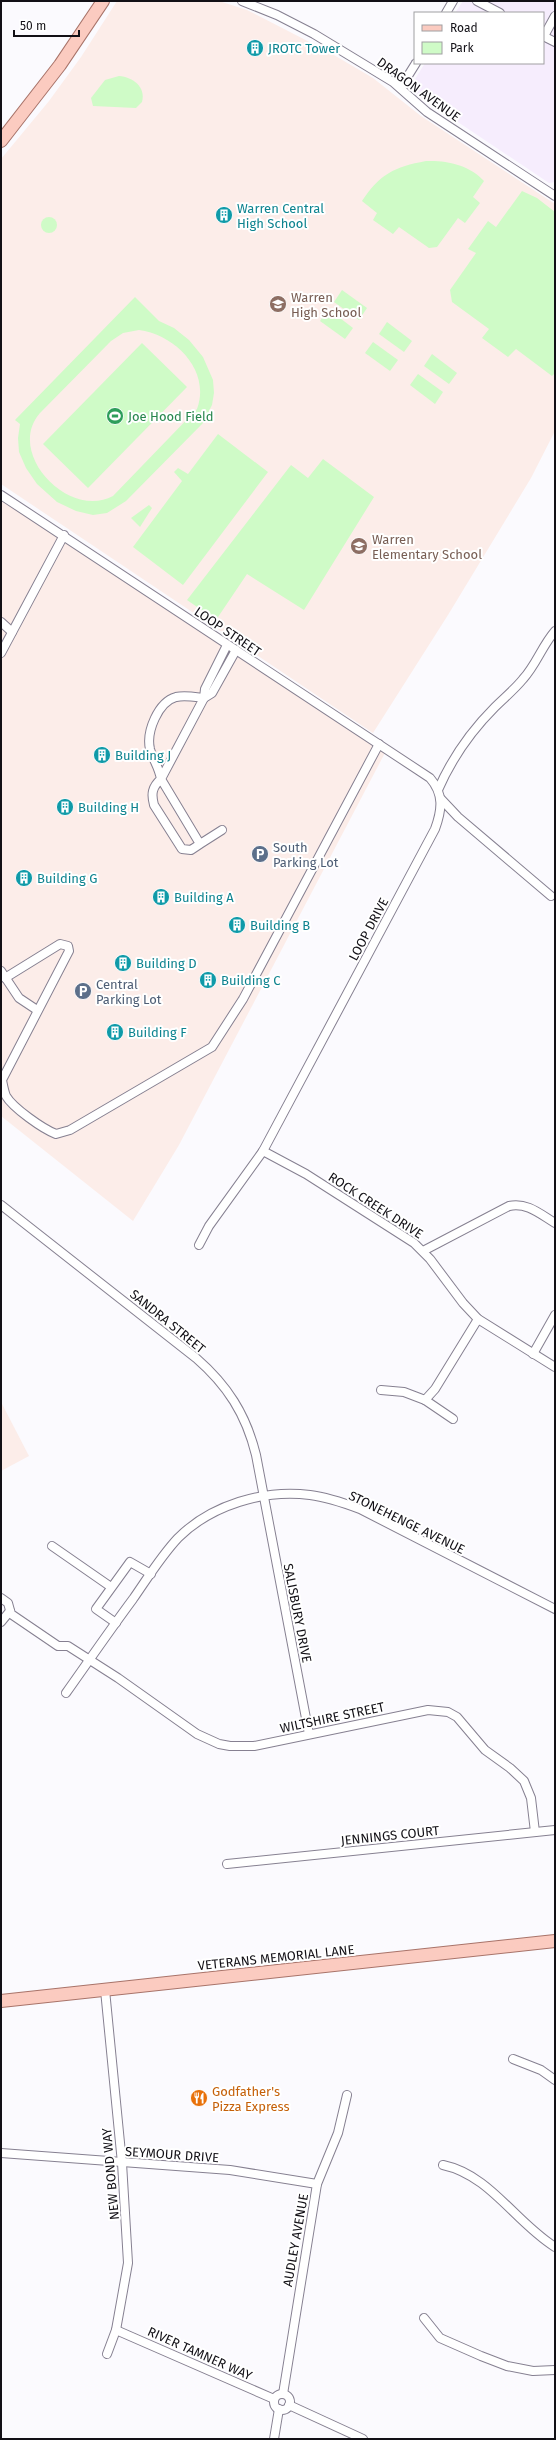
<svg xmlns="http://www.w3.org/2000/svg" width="556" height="2440" font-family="'Fira Sans',sans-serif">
<rect width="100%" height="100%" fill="#fbfafe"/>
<path fill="#f6edfd" d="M463 1H555V182L549 183 416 94 412 84 425 63H543V13H455Z"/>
<g fill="#fcede9">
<path d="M117 1H219L247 10 327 51 373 78 421 116 555 204V431L531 478 448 615 373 733 1 484V159L49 101 81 57Z"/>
<path d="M1 495 387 749 179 1145 133 1221 1 1116Z"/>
<path d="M1 1402 29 1456 1 1471Z"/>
</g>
<g fill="#cffbc7" fill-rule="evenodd">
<path d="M119 76C133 77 146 87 142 102L136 108 93 106 91 98 105 80Z"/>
<path d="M426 161C446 160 470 165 484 181L473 197 480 203 465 223 458 218 437 247 429 248 399 227 393 234 373 220 377 213 362 201C380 174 394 167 426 161Z"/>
<path d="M522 191 537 198 555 212V373L552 376 516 349 508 357 482 338 489 329 452 302 450 290 476 253 468 249 488 221 496 227Z"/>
<circle cx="49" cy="225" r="8"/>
<path d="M342 290 367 308 359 320 334 302Z"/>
<path d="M135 297 159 321 174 328 189 340 203 357 213 380 214 393 212 405 203 423 126 501 107 513 93 515 76 511 57 502 37 484 26 468 19 452 18 438 20 424 15 420ZM139 330C176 335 211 371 197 409L113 496C69 520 5 453 40 413L111 341 123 333Z"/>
<path d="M328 309 353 328 345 339 320 321Z"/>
<path d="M387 322 412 341 404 352 379 334Z"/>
<path d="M373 342 398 360 390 371 365 353Z"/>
<path d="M142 343 187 387 88 488 43 444Z"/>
<path d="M432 354 457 373 449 384 424 366Z"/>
<path d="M418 374 443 392 435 404 410 385Z"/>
<path d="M218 434 268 472 183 585 133 547 182 481 174 472 178 468 188 474Z"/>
<path d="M323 459 374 497 304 610 247 574 216 620 187 600 291 465 308 478Z"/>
<path d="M149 505 152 508 140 527 131 518Z"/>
</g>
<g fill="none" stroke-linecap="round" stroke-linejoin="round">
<g stroke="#868091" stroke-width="10">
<g id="minor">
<path d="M242 1 277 15 314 34 393 82 427 112 555 196"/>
<path d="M477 1 500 13"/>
<path d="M446 13 453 1"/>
<path d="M543 36 555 42"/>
<path d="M544 36 555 16"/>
<path d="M401 87 416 63"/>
<path d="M1 495 430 778C444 794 442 810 435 829L263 1151 209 1226 199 1245"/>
<path d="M1 622 12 632"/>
<path d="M227 645 205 689 204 698 212 693 236 650"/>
<path d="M1 653 64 535"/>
<path d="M438 790C451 760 472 730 495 707 504 698 515 689 523 679 536 665 542 646 555 631"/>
<path d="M441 799 458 817 551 896"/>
<path d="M200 844 191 850 182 849 154 805C151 794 152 787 161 779 159 767 153 760 150 749 146 732 158 702 176 697 185 695 195 697 204 698L161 779 200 844 222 830"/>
<path d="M1 971 19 998 37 1010"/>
<path d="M5 978 60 944 68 946 69 951 2 1080C3 1085 4 1091 6 1096 13 1108 43 1129 56 1134L70 1130 212 1047 243 999 379 744"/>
<path d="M263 1151 306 1174 414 1243 430 1259 463 1303 478 1319 555 1367"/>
<path d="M1 1205 196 1358C227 1385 246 1414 256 1455L309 1734"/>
<path d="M423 1251 509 1206C527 1202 540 1214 555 1223"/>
<path d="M533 1354 555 1315"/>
<path d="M381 1390 404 1392 425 1400 435 1389 478 1319"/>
<path d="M425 1400 453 1419"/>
<path d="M52 1546 111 1587"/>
<path d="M1 1598 8 1603 11 1614 58 1646H68L118 1678 197 1734 219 1744 230 1746H254L428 1710 448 1712 457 1717 485 1750 510 1768 524 1781 531 1798 535 1832"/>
<path d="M1 1622 10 1611"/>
<path d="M116 1623 96 1609 130 1562 151 1574"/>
<path d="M66 1693C88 1662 110 1630 133 1599 147 1579 161 1556 178 1538 211 1505 264 1489 310 1495 327 1497 344 1503 360 1509L555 1609"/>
<path d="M227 1864 555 1830"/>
<path d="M105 1990 122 2163 128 2263 116 2330 107 2354"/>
<path d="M513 2059 541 2070 555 2080"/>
<path d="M1 2153 230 2170 317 2184"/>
<path d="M443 2165C490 2175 515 2222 555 2247"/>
<path d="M424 2318 440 2338 481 2356 507 2366 533 2371 555 2370"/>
<path d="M116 2330 274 2399"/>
<path d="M283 2394 317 2184 338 2133 347 2095"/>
<circle cx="282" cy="2402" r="8"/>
<path d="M289 2405 363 2439"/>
<path d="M274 2439 279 2409"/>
</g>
</g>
<g stroke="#a87369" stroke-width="14">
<g id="primary">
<path d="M1 141 60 65 103 1"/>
<path d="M1 2001 555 1941"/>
</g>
</g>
<use href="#minor" stroke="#fff" stroke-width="8"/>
<use href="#primary" stroke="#fbcbc0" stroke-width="12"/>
</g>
<defs>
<g id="building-disc" transform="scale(0.9)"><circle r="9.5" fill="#0f9aa8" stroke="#fff"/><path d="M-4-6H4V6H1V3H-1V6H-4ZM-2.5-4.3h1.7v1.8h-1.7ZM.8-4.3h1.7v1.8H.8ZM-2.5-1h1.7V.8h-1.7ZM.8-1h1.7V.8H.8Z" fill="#fff"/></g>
<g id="school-disc" transform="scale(0.9)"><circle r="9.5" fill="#8d6e63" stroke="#fff"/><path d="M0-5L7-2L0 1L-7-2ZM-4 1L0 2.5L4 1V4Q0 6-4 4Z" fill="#fff"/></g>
<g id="stadium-disc" transform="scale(0.9)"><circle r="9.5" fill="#2e9e5b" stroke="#fff"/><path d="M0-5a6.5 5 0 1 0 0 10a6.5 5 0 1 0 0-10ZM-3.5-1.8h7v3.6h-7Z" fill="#fff"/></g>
<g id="parking-disc" transform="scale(0.9)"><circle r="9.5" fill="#5c6f8a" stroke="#fff"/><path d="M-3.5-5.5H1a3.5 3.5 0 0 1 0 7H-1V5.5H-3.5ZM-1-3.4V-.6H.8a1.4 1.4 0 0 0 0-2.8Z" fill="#fff"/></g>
<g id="restaurant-disc" transform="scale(0.9)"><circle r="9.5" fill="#e8710a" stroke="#fff"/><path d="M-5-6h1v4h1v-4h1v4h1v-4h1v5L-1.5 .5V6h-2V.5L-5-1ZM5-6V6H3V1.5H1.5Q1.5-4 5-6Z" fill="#fff"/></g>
</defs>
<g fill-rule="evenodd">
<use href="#building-disc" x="255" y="48"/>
<use href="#building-disc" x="224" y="215"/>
<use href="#school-disc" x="278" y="304"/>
<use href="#stadium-disc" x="115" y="416"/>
<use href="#school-disc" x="359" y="546"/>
<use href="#building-disc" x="102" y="755"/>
<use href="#building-disc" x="65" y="807"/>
<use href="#parking-disc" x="260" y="854"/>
<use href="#building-disc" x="24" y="878"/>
<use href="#building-disc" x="161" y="897"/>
<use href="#building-disc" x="237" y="925"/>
<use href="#building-disc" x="123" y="963"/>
<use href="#building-disc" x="208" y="980"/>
<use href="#parking-disc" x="83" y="991"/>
<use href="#building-disc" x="115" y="1032"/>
<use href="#restaurant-disc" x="199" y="2098"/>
</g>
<g text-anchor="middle" stroke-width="4" stroke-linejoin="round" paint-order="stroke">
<g font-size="13" fill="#0d838f" stroke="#fff" text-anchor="start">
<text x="268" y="53">JROTC Tower</text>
<text x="237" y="213">Warren Central<tspan x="237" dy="15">High School</tspan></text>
<text x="115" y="760">Building J</text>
<text x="78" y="812">Building H</text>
<text x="37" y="883">Building G</text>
<text x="174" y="902">Building A</text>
<text x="250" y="930">Building B</text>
<text x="136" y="968">Building D</text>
<text x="221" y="985">Building C</text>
<text x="128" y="1037">Building F</text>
</g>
<g font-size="13" fill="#121016" stroke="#fff">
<text transform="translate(419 89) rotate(36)" y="5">DRAGON AVENUE</text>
<text transform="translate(228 631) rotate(34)" y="5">LOOP STREET</text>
<text transform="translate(368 929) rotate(-62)" y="5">LOOP DRIVE</text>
<text transform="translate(376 1205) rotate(33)" y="5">ROCK CREEK DRIVE</text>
<text transform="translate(168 1321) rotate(39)" y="5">SANDRA STREET</text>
<text transform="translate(407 1522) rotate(26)" y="5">STONEHENGE AVENUE</text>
<text transform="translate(298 1613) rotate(79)" y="5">SALISBURY DRIVE</text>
<text transform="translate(332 1717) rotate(-12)" y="5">WILTSHIRE STREET</text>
<text transform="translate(390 1835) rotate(-6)" y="5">JENNINGS COURT</text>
<text transform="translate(276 1957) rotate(-6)" y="5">VETERANS MEMORIAL LANE</text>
<text transform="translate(172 2154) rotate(4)" y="5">SEYMOUR DRIVE</text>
<text transform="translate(110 2174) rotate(-95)" y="5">NEW BOND WAY</text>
<text transform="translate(295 2240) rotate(-80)" y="5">AUDLEY AVENUE</text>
<text transform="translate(200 2353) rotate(24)" y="5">RIVER TAMNER WAY</text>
</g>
<g font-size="13" fill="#785e54" stroke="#fff" text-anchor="start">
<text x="291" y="302">Warren<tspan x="291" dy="15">High School</tspan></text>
<text x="372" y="544">Warren<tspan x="372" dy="15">Elementary School</tspan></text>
</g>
<g font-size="13" fill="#27864d" stroke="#fff" text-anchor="start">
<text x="128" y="421">Joe Hood Field</text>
</g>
<g font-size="13" fill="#4e5e75" stroke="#fff" text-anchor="start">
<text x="273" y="852">South<tspan x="273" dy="15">Parking Lot</tspan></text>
<text x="96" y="989">Central<tspan x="96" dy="15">Parking Lot</tspan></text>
</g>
<g font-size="13" fill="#c56008" stroke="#fff" text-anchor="start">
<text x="212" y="2096">Godfather's<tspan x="212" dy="15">Pizza Express</tspan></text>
</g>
</g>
<rect width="556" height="2440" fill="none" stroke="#121016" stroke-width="4"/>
<rect x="414" y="12" width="130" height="52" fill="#ffffff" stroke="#a09fa2"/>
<rect x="422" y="25" width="20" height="6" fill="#fbcbc0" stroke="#a09fa2"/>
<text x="450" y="32" font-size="12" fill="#121016">Road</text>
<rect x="422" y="42" width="20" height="12" fill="#cffbc7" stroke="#a09fa2"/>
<text x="450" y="52" font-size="12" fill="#121016">Park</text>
<path d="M14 30v6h65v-6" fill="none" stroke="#121016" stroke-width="2"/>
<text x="20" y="30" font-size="12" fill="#121016" stroke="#ffffff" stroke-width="3" paint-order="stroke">50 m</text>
</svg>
